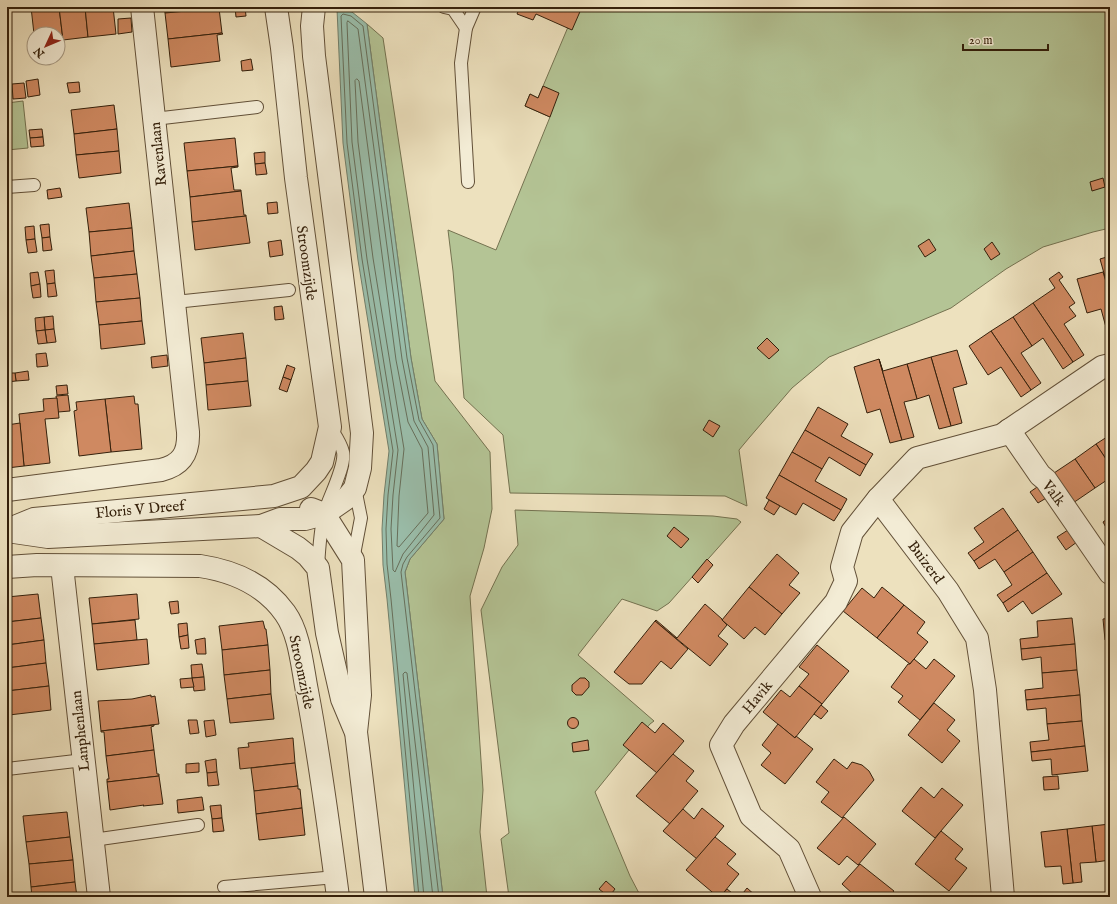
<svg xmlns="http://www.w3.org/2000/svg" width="1117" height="904" font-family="'IM FELL English',serif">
<rect width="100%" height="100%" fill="#ede1be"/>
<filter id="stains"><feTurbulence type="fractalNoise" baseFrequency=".005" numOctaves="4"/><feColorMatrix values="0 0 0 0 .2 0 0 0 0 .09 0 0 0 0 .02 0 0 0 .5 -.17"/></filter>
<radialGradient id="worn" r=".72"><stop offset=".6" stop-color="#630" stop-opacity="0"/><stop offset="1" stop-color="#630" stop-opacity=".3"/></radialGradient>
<g fill="#b4c495" stroke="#747250">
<path d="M537 7H1110V228L1093 232 1043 247 1006 269 951 308 913 324 829 357 792 388 749 438 739 450 747 506 725 496 510 493 503 435 464 398 453 271 448 230 496 250 550 117 525 106 530 94 538 98 568 27Z"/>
<path d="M367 24 383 38 435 381 490 452 492 509 484 548 470 596 483 790 480 832 487 897H443L405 572 410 559 444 519 437 444 422 419 411 358Z"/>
<path d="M23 101 28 148 7 150V103Z"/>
<path d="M515 510 713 516 737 519 741 522 669 603 657 611 622 599 578 655 654 721 650 724 595 792 630 876 641 897H509L501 839 509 833 481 610 502 567 518 545Z"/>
</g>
<path fill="#9abeab" stroke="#717f6b" d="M337 9 352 12 367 24 411 358 422 419 437 444 444 519 410 559 405 572 443 897H415L387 599 383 565 382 529 384 495 389 451 358 260 343 143Z"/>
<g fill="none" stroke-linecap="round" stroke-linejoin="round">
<g stroke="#676f5b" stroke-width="1">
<path d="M348 21 358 29 402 359 414 421 428 447 434 515 403 554 395 572 393 570 391 529 393 495 398 450 367 259 352 142 347 23Z"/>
<path d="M357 79 359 81 396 360 408 422 422 449 428 513 399 547 397 546 399 496 404 449 373 258 358 142 355 81Z"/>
<path d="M419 897 391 599 387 564 386 529 388 495 393 451 362 259 347 143 341 16 343 14 351 16 363 26 407 358 419 420 433 445 440 518 407 557 403 564 401 572 439 897"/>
<path d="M424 897 403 674 405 672 407 673 433 897"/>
</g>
</g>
<g fill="#cf8961" stroke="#34200b">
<path d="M31 7H59L63 40 58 41V34H34Z"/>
<path d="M59 7H85L88 37 63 40Z"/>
<path d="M85 7H113L116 34 88 37Z"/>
<path d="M164 7H219V8L165 13Z"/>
<path d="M235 7H245L246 16 236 17Z"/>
<path d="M520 7H582L572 30 536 14 533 20 517 14Z"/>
<path d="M219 8 222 33 168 39 165 13Z"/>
<path d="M131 18 132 32 118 34V19Z"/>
<path d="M222 33 223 34 217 35 220 61 171 67 168 39Z"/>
<path d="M251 59 253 70 242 71 241 61Z"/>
<path d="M38 79 40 95 28 97 26 81Z"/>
<path d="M79 82 80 92 69 93 67 83Z"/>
<path d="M24 83 26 98 13 99 12 84Z"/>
<path d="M543 86 559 93 550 117 525 106 530 94 538 98Z"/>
<path d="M114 105 117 129 74 134 71 110Z"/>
<path d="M42 129 43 137 30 138 29 130Z"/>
<path d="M117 129 119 151 76 155 74 134Z"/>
<path d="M43 137 44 146 31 147 30 138Z"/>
<path d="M235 138 238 166 187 171 184 143Z"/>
<path d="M119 151 121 173 79 178 76 155Z"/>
<path d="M265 152V163L255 164 254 153Z"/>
<path d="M265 163 267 174 256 175 255 164Z"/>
<path d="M238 166V167L231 168 234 190H241V191L190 197 187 171Z"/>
<path d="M1103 178 1105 187 1092 191 1090 182Z"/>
<path d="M60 188 62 197 48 199 47 190Z"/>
<path d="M241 191 244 215H246V216L192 222 190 197Z"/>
<path d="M277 202 278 213 268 214 267 203Z"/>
<path d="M129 203 132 228 89 232 86 208Z"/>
<path d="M246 216 250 243 195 250 192 222Z"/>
<path d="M49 224 50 237 42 238 40 225Z"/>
<path d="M34 226 35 239 26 240 25 227Z"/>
<path d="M132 228 134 251 91 256 89 232Z"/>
<path d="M50 237 52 250 43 251 42 238Z"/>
<path d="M35 239 37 252 28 253 26 240Z"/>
<path d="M929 239 936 250 925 257 918 246Z"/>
<path d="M281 240 283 255 270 257 268 242Z"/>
<path d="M992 242 1000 254 991 260 984 249Z"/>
<path d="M134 251 137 274 94 278 91 256Z"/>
<path d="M1110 256V295L1100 259Z"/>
<path d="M54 270 55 283 47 284 45 271Z"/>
<path d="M38 272 40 284 31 286 30 273Z"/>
<path d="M1059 272 1063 277 1059 280 1075 303 1069 307 1076 316 1064 324 1084 355 1073 362 1033 303 1055 288 1049 279Z"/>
<path d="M1103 272 1110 295V342L1101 309 1087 313 1077 279Z"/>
<path d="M137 274 140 298 96 302 94 278Z"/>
<path d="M55 283 57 296 48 297 47 284Z"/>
<path d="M40 284 41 297 33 298 31 286Z"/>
<path d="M140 298 142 321 99 325 96 302Z"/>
<path d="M1033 303 1073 362 1063 369 1043 338 1032 346 1013 317Z"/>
<path d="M282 306 284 319 275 320 274 307Z"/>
<path d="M53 316 54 329 45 330 44 317Z"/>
<path d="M44 317 45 330 36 331 35 318Z"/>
<path d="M1013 317 1032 346 1021 353 1041 383 1031 390 991 331Z"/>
<path d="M142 321 145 344 101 349 99 325Z"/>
<path d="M54 329 56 342 47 343 45 330Z"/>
<path d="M45 330 47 343 38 344 36 331Z"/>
<path d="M991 331 1031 390 1021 397 1001 367 988 375 969 346Z"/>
<path d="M243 333 246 358 204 363 201 338Z"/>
<path d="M767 338 779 350 769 359 757 348Z"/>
<path d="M957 350 967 384 953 388 962 423 951 426 931 357Z"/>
<path d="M46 353 48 366 37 367 36 354Z"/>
<path d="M167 355 168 366 152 368 151 357Z"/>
<path d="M931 357 951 426 939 429 929 395 917 399 907 364Z"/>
<path d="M246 358 248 381 206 385 204 363Z"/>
<path d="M879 359 902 440 890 443 880 409 867 413 854 367Z"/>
<path d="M879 359 883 371 907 364 917 399 904 402 914 437 902 440Z"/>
<path d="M287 365 295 368 291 380 283 377Z"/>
<path d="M28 371 29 380 16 381 15 373Z"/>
<path d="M7 373H15L16 381 7 382Z"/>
<path d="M283 377 291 380 287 392 279 389Z"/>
<path d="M248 381 251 406 208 410 206 385Z"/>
<path d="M67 385 68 394 57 395 56 386Z"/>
<path d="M68 395 70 411 58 412 56 396Z"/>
<path d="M134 396 135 404H138L142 449 111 452 105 399Z"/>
<path d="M57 398 59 418 45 419 50 463 24 466 19 414 44 411 43 399Z"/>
<path d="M105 399 111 452 79 456 74 411 77 410 76 402Z"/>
<path d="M818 407 848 424 841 436 873 454 866 465 805 430Z"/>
<path d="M709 420 720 426 713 437 703 430Z"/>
<path d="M20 423 24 466 7 468V425Z"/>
<path d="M805 430 866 465 860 476 829 457 822 469 792 452Z"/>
<path d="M1110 435V465L1096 444Z"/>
<path d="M1096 444 1110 465V478L1095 488 1075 459Z"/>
<path d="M792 452 822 469 815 481 847 499 841 510 779 475Z"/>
<path d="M1075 459 1095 488 1073 503 1054 473Z"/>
<path d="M779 475 841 510 834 521 803 503 796 515 766 498Z"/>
<path d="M1040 485 1048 497 1038 503 1030 492Z"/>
<path d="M769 500 780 506 774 515 764 509Z"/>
<path d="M1003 508 1018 530 974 561 968 553 984 542 974 528Z"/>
<path d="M1110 517V530L1108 531 1103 522Z"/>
<path d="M674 527 689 539 681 548 667 536Z"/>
<path d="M1018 530 1033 552 1004 572 995 559 979 569 974 561Z"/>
<path d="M1068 530 1077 542 1066 550 1057 537Z"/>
<path d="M1033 552 1047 573 1003 603 997 595 1012 585 1004 572Z"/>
<path d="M777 554 799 573 789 585 800 593 782 614 749 587Z"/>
<path d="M707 559 713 565 698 583 692 577Z"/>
<path d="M1047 573 1062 594 1032 614 1023 601 1008 612 1003 603Z"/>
<path d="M749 587 782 614 765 635 755 627 744 639 722 620Z"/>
<path d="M882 587 904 605 877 638 843 611 862 588 874 598Z"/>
<path d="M38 594 41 618 7 622V597Z"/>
<path d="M137 594 139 619 92 624 89 598Z"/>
<path d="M178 601 179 613 171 614 169 602Z"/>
<path d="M705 604 722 619V620L727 625 718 636 728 644 710 666 655 621 656 620 677 638Z"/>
<path d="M904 605 925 622 917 633 928 642 910 664 877 638Z"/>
<path d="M41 618 44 640 7 645V622Z"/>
<path d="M1072 618 1075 644 1021 649 1020 639 1038 637 1037 621Z"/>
<path d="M1110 618V639L1105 640 1103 619Z"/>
<path d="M135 620 137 640 94 644 92 624Z"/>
<path d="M263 621 265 629H266L268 645 222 650 219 626Z"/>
<path d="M655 621 688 649 671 669 661 661 642 684H629L614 672Z"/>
<path d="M187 623 188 635 179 637 178 624Z"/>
<path d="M188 635 189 648 181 649 179 637Z"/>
<path d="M205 638 206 654H197L195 640Z"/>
<path d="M147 639 149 664 97 670 94 644Z"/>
<path d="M44 640 46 663 7 668V645Z"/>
<path d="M1075 644 1077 670 1042 673 1041 657 1022 660 1021 649Z"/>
<path d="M268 645 270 670 224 675 222 650Z"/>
<path d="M817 645 849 671 822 704 799 686 809 674 799 667Z"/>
<path d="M914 659 926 669 934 659 955 676 920 720 898 702 903 696 891 687 908 664H910Z"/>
<path d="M46 663 49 686 7 691V668Z"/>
<path d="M202 664 204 677 192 678 191 665Z"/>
<path d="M270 670 271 694 227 699 224 675Z"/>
<path d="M1077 670 1080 695 1026 700 1025 690 1043 688 1042 673Z"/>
<path d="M204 677 205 690 194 691 192 678Z"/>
<path d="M192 678 194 687 181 688 180 679Z"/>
<path d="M580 678H585L589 682V687L582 695H576L572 691V685Z"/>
<path d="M49 686 51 710 9 715 7 691Z"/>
<path d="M799 686 822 704 795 738 763 712 781 690 790 697Z"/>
<path d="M271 694 274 719 230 723 227 699Z"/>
<path d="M151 695V697L155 696 159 724 101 731 98 701 132 699Z"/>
<path d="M1080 695 1082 721 1047 724 1046 708 1027 710 1026 700Z"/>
<path d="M934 703 955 720 947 730 960 741 942 763 908 735Z"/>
<path d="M821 705 828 711 821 719 814 714Z"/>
<circle cx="573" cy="723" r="5.5"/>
<path d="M188 720H197L199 733 190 734Z"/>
<path d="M214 720 216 735 206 737 204 721Z"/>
<path d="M1082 721 1085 746 1031 752 1030 742 1049 740 1047 724Z"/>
<path d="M642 722 655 733 663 723 684 741 657 773 623 745Z"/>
<path d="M778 724 795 738 796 736 813 749 785 784 761 765 771 753 762 745Z"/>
<path d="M154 725V726L151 727 154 750 106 756 104 732H101V731Z"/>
<path d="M293 738 295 763 240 769 238 748 249 747 248 743Z"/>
<path d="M588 740 589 750 573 752 572 743Z"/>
<path d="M1085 746 1088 771 1052 775 1051 759 1032 761 1031 752Z"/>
<path d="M154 750 157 774H159V776L107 782V779H109L106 756Z"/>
<path d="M673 754 694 771 686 781 698 791 670 824 636 796Z"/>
<path d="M216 759 217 772 207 773 205 761Z"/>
<path d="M834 759 847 769 852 762 862 765 869 771 874 780 842 818 821 802 829 792 816 782Z"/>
<path d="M199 763V772L186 773V764Z"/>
<path d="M295 763 298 786 254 791 251 768Z"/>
<path d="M217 772 219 785 208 786 207 773Z"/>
<path d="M159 776 163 804 143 806 144 805 110 810 107 782Z"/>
<path d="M1058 776 1059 789 1044 790 1043 777Z"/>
<path d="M298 786V789H300L302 808 256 814 254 791Z"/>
<path d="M921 787 934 798 942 788 963 805 935 838 902 811Z"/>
<path d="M202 797 204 810 178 813 177 800Z"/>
<path d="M221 805 222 818 212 819 210 806Z"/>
<path d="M302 808 305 835 259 840 256 814Z"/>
<path d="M702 808 724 826 697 859 663 831 683 809 694 819Z"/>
<path d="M67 812 70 837 26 842 23 816Z"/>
<path d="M844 817 876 844 858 865 847 856 839 865 817 848Z"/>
<path d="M222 818 224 831 213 832 212 819Z"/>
<path d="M1110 824V860L1096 862 1092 826Z"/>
<path d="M1092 826 1096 862 1080 863 1082 882 1073 883 1067 829Z"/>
<path d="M1067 829 1073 883 1063 884 1061 866 1045 867 1041 832Z"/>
<path d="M941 831 963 849 955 859 967 868 949 891 915 864Z"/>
<path d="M70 837 73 860 29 864 26 842Z"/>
<path d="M715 837 736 854 727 864 739 874 720 897H718L686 870Z"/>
<path d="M73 860 75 882 31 887 29 864Z"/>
<path d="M860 864 894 891 889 897H852L854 895 842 884Z"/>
<path d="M606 881 615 889 609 897 599 889Z"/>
<path d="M75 882 77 897H32L31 887Z"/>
<path d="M747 888 757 897H740Z"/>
<path d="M727 889 737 897H720Z"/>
</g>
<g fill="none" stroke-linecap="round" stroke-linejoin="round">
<g stroke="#625038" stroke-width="14">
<g id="service">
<path d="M444 7 453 9 466 28"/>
<path d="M154 119 257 107"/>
<path d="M468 182 461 63 466 28 475 7"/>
<path d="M7 187 34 185"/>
<path d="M175 302 289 290"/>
<path d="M353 560 361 518 355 488"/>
<path d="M318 567C319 550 320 532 324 514 328 499 346 466 343 452 341 443 335 435 330 427"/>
<path d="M7 769 84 760"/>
<path d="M93 840 198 825"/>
<path d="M224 887 336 877"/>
</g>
</g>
<g stroke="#625038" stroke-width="24">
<g id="minor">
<path d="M1009 430 1040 475 1046 480 1110 573"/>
<path d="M7 490 161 470C182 465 189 453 188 432L142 7"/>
<path d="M62 566 99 897"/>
<path d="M7 567 37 565 200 566C233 571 265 585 285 613 300 634 302 666 307 691 320 759 329 828 338 897"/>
<path d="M810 897 789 849 751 816 721 745 734 724 836 602 846 581 842 567 852 532 878 499"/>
<path d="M1003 897 985 690 977 638 948 591 878 499 917 458 1002 435 1102 367 1110 365"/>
</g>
</g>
<g stroke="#625038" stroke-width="24">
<g id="tertiary">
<path d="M311 509 324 514 353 560 360 695 356 732 376 897"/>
<path d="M261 526 298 548 308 556 318 568 327 633 342 699 355 730"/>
<path d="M7 530 34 519 274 496 301 487 316 471 322 462 330 427 296 178 282 48 276 7"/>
<path d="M7 531 48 537 261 526 280 519H305L324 514 347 498 355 488 360 468 362 433 314 56 312 26 314 7"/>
</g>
</g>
<use href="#service" stroke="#f3ecd5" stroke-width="12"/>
<use href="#minor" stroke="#f3ecd5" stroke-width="22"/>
<use href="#tertiary" stroke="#f3ecd5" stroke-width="22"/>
</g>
<g text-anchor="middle" stroke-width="3" stroke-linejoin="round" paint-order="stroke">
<g font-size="15" fill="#34200b" stroke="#f3ecd5">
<text transform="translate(158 154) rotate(-96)" y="5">Ravenlaan</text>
<text transform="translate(307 263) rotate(82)" y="5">Stroomzijde</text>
<text transform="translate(1054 493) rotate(53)" y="5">Valk</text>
<text transform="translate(140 509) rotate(-5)" y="5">Floris V Dreef</text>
<text transform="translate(926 562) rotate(53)" y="5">Buizerd</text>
<text transform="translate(302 672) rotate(78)" y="5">Stroomzijde</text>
<text transform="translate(757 697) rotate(-50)" y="5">Havik</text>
<text transform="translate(80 731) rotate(-96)" y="5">Lanphenlaan</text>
</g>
</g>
<rect width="1117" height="904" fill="none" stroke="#ede1be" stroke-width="24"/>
<rect x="8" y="8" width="1101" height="888" fill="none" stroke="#34200b" stroke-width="2"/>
<rect x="12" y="12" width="1093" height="880" fill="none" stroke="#34200b"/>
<g transform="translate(46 46) rotate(226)"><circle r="19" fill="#f3ecd5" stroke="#a79a84"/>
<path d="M0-3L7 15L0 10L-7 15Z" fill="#8f2418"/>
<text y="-6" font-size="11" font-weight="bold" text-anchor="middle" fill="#34200b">N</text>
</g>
<path d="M963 44v6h85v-6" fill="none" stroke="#34200b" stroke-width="2"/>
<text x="969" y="44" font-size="12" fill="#34200b" stroke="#f3ecd5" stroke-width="3" paint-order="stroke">20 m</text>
<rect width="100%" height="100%" filter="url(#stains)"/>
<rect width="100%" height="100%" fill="url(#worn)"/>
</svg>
